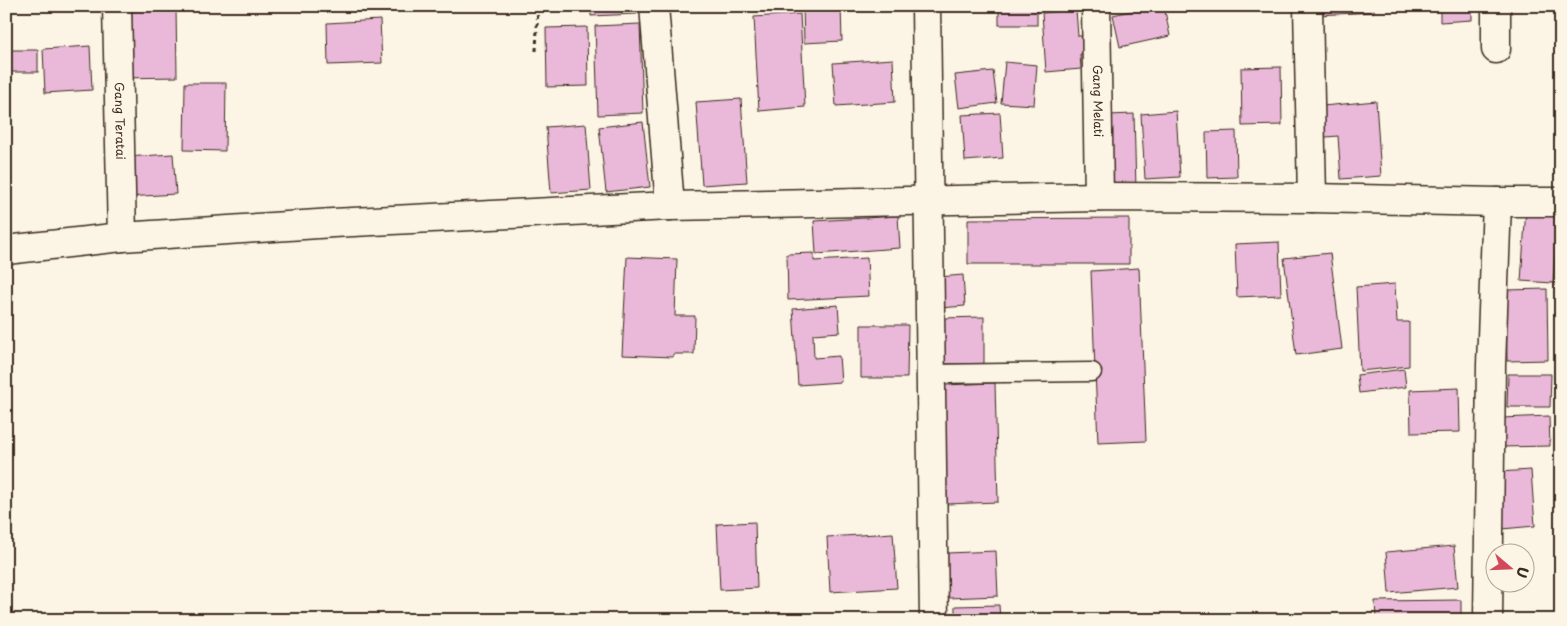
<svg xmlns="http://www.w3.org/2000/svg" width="1567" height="626" font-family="'Playpen Sans',sans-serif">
<rect width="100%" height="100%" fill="#fcf5e5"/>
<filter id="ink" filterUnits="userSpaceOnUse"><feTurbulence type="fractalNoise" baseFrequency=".02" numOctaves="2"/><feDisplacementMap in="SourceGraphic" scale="10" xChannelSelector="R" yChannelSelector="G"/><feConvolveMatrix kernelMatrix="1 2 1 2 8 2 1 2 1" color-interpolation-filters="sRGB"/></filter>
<g filter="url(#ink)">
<g fill="#eab9d9" stroke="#3b2a1e">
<path d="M591 6H636L637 14 591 16Z"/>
<path d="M803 6H841L842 41 804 43Z"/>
<rect x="999" y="6" width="38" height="19"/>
<path d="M1152 6H1164L1170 36 1120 47 1113 15Z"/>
<path d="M1318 6H1374V12L1318 15Z"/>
<path d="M1440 6H1472V20L1440 22Z"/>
<path d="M176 7 177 77 122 78 121 8Z"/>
<path d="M1076 10 1078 36H1093V54H1080L1081 69 1046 72 1042 13Z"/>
<path d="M800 14 805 107 759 111 754 17Z"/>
<path d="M380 20 382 63 328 65 327 23Z"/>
<path d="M640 24 643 113 598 115 595 26Z"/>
<path d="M587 27 588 86 547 87 546 28Z"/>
<path d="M90 46 92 90 45 93 43 49Z"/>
<rect x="6" y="50" width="32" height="22"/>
<path d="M893 59 895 102 836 106 833 63Z"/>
<path d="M1005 62 1037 65 1034 105 1001 103Z"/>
<path d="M1281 67 1282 125 1242 126 1241 68Z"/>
<path d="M993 71 997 103 959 108 955 75Z"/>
<path d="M185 83H226L225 151 184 150Z"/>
<path d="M741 99 747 182 702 185 696 102Z"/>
<path d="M1376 101 1381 176 1341 179 1338 136 1315 138 1312 107Z"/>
<path d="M1176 111 1180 177 1145 179 1141 114Z"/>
<path d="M1000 113 1003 158 965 161 962 115Z"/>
<path d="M1134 114 1136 189H1109L1108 115Z"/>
<path d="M643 122 650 187 606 192 599 127Z"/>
<path d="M586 124 591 190 551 193 546 127Z"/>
<path d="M1236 131 1237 177 1207 178 1206 132Z"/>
<path d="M173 154 176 194 127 197 125 157Z"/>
<path d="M1526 208 1558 210 1553 283 1521 281Z"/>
<path d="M898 216 900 248 816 254 814 221Z"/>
<path d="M1129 218V264H968V219Z"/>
<path d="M1279 242 1281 295 1237 297 1235 244Z"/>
<path d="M814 253V261L867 258 869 296 788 300 787 254Z"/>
<path d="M1330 253 1342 349 1296 355 1284 258Z"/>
<path d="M627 257 677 259 675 316H695L694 354H673V357L622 355Z"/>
<path d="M1139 268 1146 441 1098 443 1091 271Z"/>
<path d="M963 275 965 306 940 308 939 277Z"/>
<path d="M1395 284 1397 322H1409V366L1360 371 1356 287Z"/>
<path d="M1547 289 1548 360 1507 361 1506 290Z"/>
<path d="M838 305 840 332 813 334 814 358 839 356 841 382 798 385 793 309Z"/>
<path d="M984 317V364H942V318Z"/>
<path d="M861 325H908L907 378H861Z"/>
<path d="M1404 369 1406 387 1359 393 1357 375Z"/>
<path d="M1508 374H1551L1550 407H1507Z"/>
<path d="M995 383 998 502 947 504 944 385Z"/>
<path d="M1459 388 1460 432 1411 433 1410 390Z"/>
<path d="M1549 416 1550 446 1502 447V418Z"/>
<path d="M1531 470 1535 526 1502 529 1498 472Z"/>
<path d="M755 522 757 588 720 590 717 524Z"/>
<path d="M893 533 897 588 830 592 827 537Z"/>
<path d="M1454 546 1458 587 1389 593 1386 552Z"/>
<path d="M996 551 998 596 948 598 947 553Z"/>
<path d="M1461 600V620H1376L1375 601Z"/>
<path d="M999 605 1000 620H955V606Z"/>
</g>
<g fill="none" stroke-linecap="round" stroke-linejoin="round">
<g stroke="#3b2a1e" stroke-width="21">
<path id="service" d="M930 374 1092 372"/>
</g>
<g stroke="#3b2a1e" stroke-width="31">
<g id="minor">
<path id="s1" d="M117 6 122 237"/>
<path d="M654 6 670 206"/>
<path d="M926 6 934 620"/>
<path id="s2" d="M1096 6 1099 197"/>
<path d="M1308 6 1312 198"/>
<path d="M1496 49V6"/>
<path d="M6 250 122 237 333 223 670 206 1099 197 1312 198 1497 202H1561"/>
<path d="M1488 620 1491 365 1497 202"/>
</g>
</g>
<path stroke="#3b2a1e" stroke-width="3" stroke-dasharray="4 4" stroke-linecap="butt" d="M536 51 538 6"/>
<use href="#service" stroke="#fcf5e5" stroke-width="18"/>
<use href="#minor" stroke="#fcf5e5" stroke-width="28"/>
</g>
</g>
<g text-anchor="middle" stroke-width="5" stroke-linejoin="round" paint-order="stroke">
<g font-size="12" fill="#3b2a1e" stroke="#fcf5e5">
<text dy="4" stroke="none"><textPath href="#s2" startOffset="95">Gang Melati</textPath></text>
<text dy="4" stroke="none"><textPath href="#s1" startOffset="115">Gang Teratai</textPath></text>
</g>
</g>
<rect width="1567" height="626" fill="none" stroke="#fcf5e5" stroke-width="25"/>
<rect x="12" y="12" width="1542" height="601" fill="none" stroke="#3b2a1e" stroke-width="2" filter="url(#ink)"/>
<g transform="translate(1510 568) rotate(109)"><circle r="24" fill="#fcf5e5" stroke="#afa495"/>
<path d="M0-4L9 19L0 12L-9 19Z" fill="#d1495b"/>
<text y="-8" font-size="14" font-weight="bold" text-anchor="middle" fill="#3b2a1e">U</text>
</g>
</svg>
